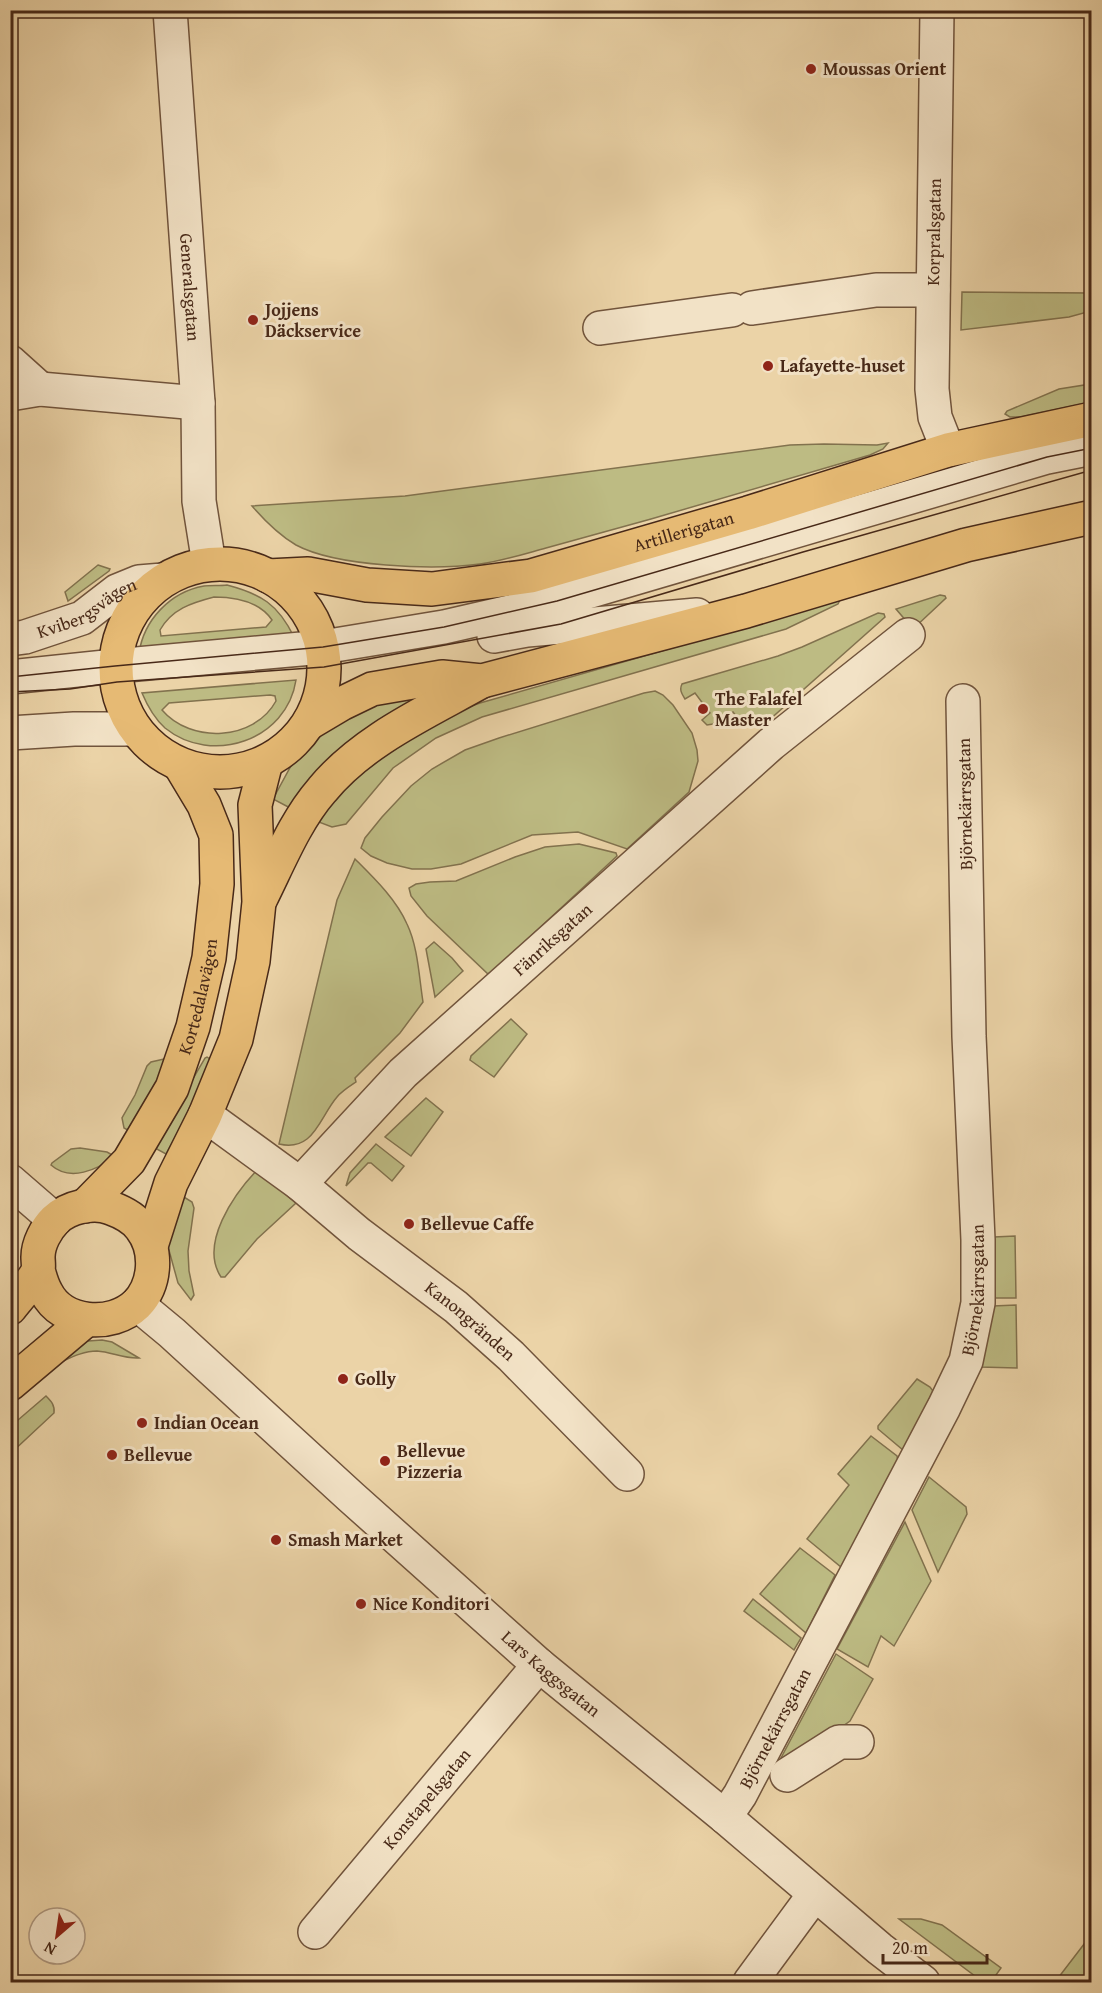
<svg xmlns="http://www.w3.org/2000/svg" width="1102" height="1993" font-family="'Gentium Book Plus',serif">
<rect width="100%" height="100%" fill="#ebd3a7"/>
<filter id="stains"><feTurbulence type="fractalNoise" baseFrequency=".00333" numOctaves="4"/><feColorMatrix values="0 0 0 0 .2 0 0 0 0 .09 0 0 0 0 .02 0 0 0 .5 -.17"/></filter>
<radialGradient id="worn" r=".72"><stop offset=".6" stop-color="#630" stop-opacity="0"/><stop offset="1" stop-color="#630" stop-opacity=".3"/></radialGradient>
<g fill="#bdbb83" stroke="#82724e" stroke-width="1.5" fill-rule="evenodd">
<path d="M962 292 1091 293V311L1069 317 961 330Z"/>
<path d="M1091 384V402L1021 417H1010L1005 414 1007 411 1059 389Z"/>
<path d="M888 443 883 449 870 455C797 477 724 498 651 519 616 529 581 538 546 548 524 554 502 561 480 564 434 570 337 567 296 545 279 535 265 521 252 506L405 496 790 445 824 444 877 445Z"/>
<path d="M98 565 110 569 109 571 68 601 65 592Z"/>
<path d="M227 585C261 594 278 604 294 637L139 653C144 620 170 592 204 586 211 585 220 586 227 585ZM214 597C235 597 259 601 272 620L266 627 161 636 160 630C172 609 191 603 214 597Z"/>
<path d="M940 595 945 596 946 598 913 629 896 609Z"/>
<path d="M840 600 838 604 786 629 482 717 436 738 393 768 346 824 332 827 316 821 350 774 429 721 480 703Z"/>
<path d="M878 613 884 614 885 617 768 721 754 723 740 721 733 712 713 724 707 725 702 720 710 713 695 693 685 699C682 694 679 690 682 684L778 656 802 647Z"/>
<path d="M296 680C287 740 212 766 165 728 154 718 147 705 142 693ZM270 695 275 696 276 701C254 741 191 744 162 710L169 703Z"/>
<path d="M655 691 663 695 673 705 692 733 697 750 698 761 689 792 627 849 578 832 532 835 461 864 431 869H412L387 863 371 856 361 848 365 838 382 817 411 786 432 769 465 750 499 738 644 693Z"/>
<path d="M424 694 294 810 273 799 292 764 314 738 376 701Z"/>
<path d="M579 844 616 853 617 856 492 972 488 974 427 916 411 896 409 888 416 884 430 882 456 881 515 857 545 847Z"/>
<path d="M355 859C374 878 396 899 407 924 418 947 419 977 423 1002L400 1033 355 1078 356 1082C350 1086 342 1091 337 1097 319 1118 314 1152 279 1144L337 900Z"/>
<path d="M434 942 452 958 463 971 435 997 426 949Z"/>
<path d="M511 1019 527 1034 494 1077 470 1060 471 1056Z"/>
<path d="M207 1057 213 1061 180 1128 166 1154 153 1147 205 1058Z"/>
<path d="M164 1059 169 1060 133 1133 124 1128 122 1118 135 1095 147 1066 151 1062Z"/>
<path d="M426 1098 443 1112 411 1156 385 1137Z"/>
<path d="M376 1144 404 1166 392 1181 371 1163H368L346 1186 350 1173Z"/>
<path d="M80 1148 107 1152 114 1156C98 1170 70 1182 51 1165L52 1163 71 1149Z"/>
<path d="M257 1170 296 1203 257 1239 225 1277H221C199 1244 234 1194 257 1170Z"/>
<path d="M179 1194 192 1202 194 1208 188 1251 189 1271 194 1295 191 1300 178 1283 167 1243Z"/>
<path d="M1015 1236 1016 1298H994V1237Z"/>
<path d="M1016 1305 1017 1368 980 1367 993 1306Z"/>
<path d="M102 1340 112 1342 139 1358C124 1359 112 1352 97 1351 84 1351 72 1357 61 1362L69 1346 88 1341Z"/>
<path d="M917 1379 930 1387 933 1391 908 1446 903 1450 878 1429V1426Z"/>
<path d="M46 1396C51 1401 55 1405 54 1413L11 1453V1426Z"/>
<path d="M871 1436 897 1456 898 1461 841 1567 807 1539 849 1485 838 1474Z"/>
<path d="M929 1477 966 1507 967 1514 938 1572 912 1510Z"/>
<path d="M905 1522 931 1581 894 1646 881 1636 868 1667 837 1649Z"/>
<path d="M800 1548 835 1575 806 1633 760 1594Z"/>
<path d="M753 1599 801 1638 794 1650 744 1611Z"/>
<path d="M836 1654 873 1679 850 1721 789 1764 781 1758Z"/>
<path d="M899 1919H921L942 1925 1001 1968 991 1982H983Z"/>
<path d="M1091 1935V1982H1055Z"/>
</g>
<g fill="none" stroke-linecap="round" stroke-linejoin="round">
<g stroke="#71543c" stroke-width="36">
<g id="minor">
<path id="s1" d="M170 10 198 403 199 501 209 564"/>
<path d="M937 10 932 389 935 417 948 450"/>
<path d="M752 308 876 290H933"/>
<path d="M600 328 732 310"/>
<path d="M10 362 40 389"/>
<path d="M10 394 40 389 198 403"/>
<path d="M494 636 527 630 697 615"/>
<path id="s2" d="M10 639 25 637 82 618 117 591 139 582 163 580"/>
<path d="M10 677 115 666 323 647 444 627 557 601 1047 457 1092 448"/>
<path d="M10 733 74 729H135"/>
<path id="s3" d="M205 1115 300 1184 359 1234 456 1307 511 1356 627 1474"/>
<path d="M10 1181 55 1220"/>
<path id="s4" d="M300 1184 403 1073 771 744 908 635"/>
<path id="s5" d="M137 1304 172 1333 351 1497 539 1665 725 1817 880 1949 923 1982"/>
<path d="M787 1775 839 1742H857"/>
<path id="s6" d="M725 1817 740 1795 944 1407 966 1361 978 1303V1240L969 1036 963 701"/>
<path id="s7" d="M315 1932 539 1665"/>
<path d="M750 1982 814 1895"/>
</g>
</g>
<g stroke="#482918" stroke-width="36">
<g id="major">
<circle cx="220" cy="668" r="104"/>
<path id="s8" d="M268 576 308 574 367 585 432 589 531 576 748 513 948 450 1092 419"/>
<path d="M309 723 341 704 372 689 442 677 482 681 746 611 966 545 1092 517"/>
<path d="M261 898C279 862 295 821 322 790 363 740 427 712 482 681"/>
<path id="s9" d="M85 1206 129 1161 172 1088 193 1027 209 958 217 884 216 835 204 805 180 765"/>
<path d="M151 1246 171 1183 205 1115 236 1039 253 961 259 902 255 805 266 762"/>
<path d="M10 1308C17 1299 34 1280 38 1271 39 1267 38 1261 38 1257 38 1244 46 1229 55 1220 68 1207 94 1201 111 1208 122 1212 134 1218 141 1228 158 1250 156 1284 137 1304 111 1329 62 1324 46 1292 42 1285 40 1277 38 1270"/>
<path d="M10 1384 86 1320"/>
</g>
</g>
<use href="#minor" stroke="#f2e2c6" stroke-width="33"/>
<use href="#major" stroke="#e6ba74" stroke-width="33"/>
<g stroke="#482918" stroke-width="1.5">
<path d="M10 677 115 666 323 647 444 627 557 601 1047 457 1092 448"/>
<path d="M10 692 70 689 117 682 324 667 561 624 803 552 1092 470"/>
</g>
</g>
<g fill="#8f2418" stroke="#f2e2c6" stroke-width="2">
<circle cx="811" cy="69" r="6"/>
<circle cx="253" cy="320" r="6"/>
<circle cx="768" cy="366" r="6"/>
<circle cx="703" cy="709" r="6"/>
<circle cx="409" cy="1224" r="6"/>
<circle cx="343" cy="1379" r="6"/>
<circle cx="142" cy="1423" r="6"/>
<circle cx="112" cy="1455" r="6"/>
<circle cx="385" cy="1461" r="6"/>
<circle cx="276" cy="1540" r="6"/>
<circle cx="361" cy="1604" r="6"/>
</g>
<g text-anchor="middle" stroke-width="6" stroke-linejoin="round" paint-order="stroke">
<g font-size="18" font-weight="bold" fill="#482918" stroke="#f2e2c6" text-anchor="start">
<text x="823" y="75">Moussas Orient</text>
<text x="265" y="316">Jojjens<tspan x="265" dy="21">Däckservice</tspan></text>
<text x="780" y="372">Lafayette-huset</text>
<text x="715" y="705">The Falafel<tspan x="715" dy="21">Master</tspan></text>
<text x="421" y="1230">Bellevue Caffe</text>
<text x="355" y="1385">Golly</text>
<text x="154" y="1429">Indian Ocean</text>
<text x="397" y="1457">Bellevue<tspan x="397" dy="21">Pizzeria</tspan></text>
<text x="124" y="1461">Bellevue</text>
<text x="288" y="1546">Smash Market</text>
<text x="373" y="1610">Nice Konditori</text>
</g>
<g font-size="18" fill="#482918" stroke="#f2e2c6">
<text transform="translate(934 232) rotate(-89)" y="6">Korpralsgatan</text>
<text dy="6" stroke="none"><textPath href="#s1" startOffset="278">Generalsgatan</textPath></text>
<text dy="6" stroke="none"><textPath href="#s8" startOffset="424">Artillerigatan</textPath></text>
<text dy="6" stroke="none"><textPath href="#s2" startOffset="84">Kvibergsvägen</textPath></text>
<text transform="translate(965 804) rotate(-91)" y="6">Björnekärrsgatan</text>
<text dy="6" stroke="none"><textPath href="#s4" startOffset="352">Fänriksgatan</textPath></text>
<text dy="6" stroke="none"><textPath href="#s9" startOffset="243">Kortedalavägen</textPath></text>
<text dy="6" stroke="none"><textPath href="#s6" startOffset="588">Björnekärrsgatan</textPath></text>
<text dy="6" stroke="none"><textPath href="#s3" startOffset="336">Kanongränden</textPath></text>
<text dy="6" stroke="none"><textPath href="#s5" startOffset="555">Lars Kaggsgatan</textPath></text>
<text dy="6" stroke="none"><textPath href="#s6" startOffset="102">Björnekärrsgatan</textPath></text>
<text dy="6" stroke="none"><textPath href="#s7" startOffset="174">Konstapelsgatan</textPath></text>
</g>
</g>
<rect width="1102" height="1993" fill="none" stroke="#ebd3a7" stroke-width="36"/>
<rect x="12" y="12" width="1078" height="1969" fill="none" stroke="#482918" stroke-width="3"/>
<rect x="18" y="18" width="1066" height="1957" fill="none" stroke="#482918" stroke-width="1.5"/>
<g transform="translate(57 1936) rotate(209)"><circle r="28" fill="#f2e2c6" stroke="#ae9880" stroke-width="1.5"/>
<path d="M0-4.5L10 22L0 15L-10 22Z" fill="#8f2418"/>
<text y="-9" font-size="16" font-weight="bold" text-anchor="middle" fill="#482918">N</text>
</g>
<path d="M883 1954v9h104v-9" fill="none" stroke="#482918" stroke-width="3"/>
<text x="892" y="1954" font-size="18" fill="#482918" stroke="#f2e2c6" stroke-width="4.5" paint-order="stroke">20 m</text>
<rect width="100%" height="100%" filter="url(#stains)"/>
<rect width="100%" height="100%" fill="url(#worn)"/>
</svg>
